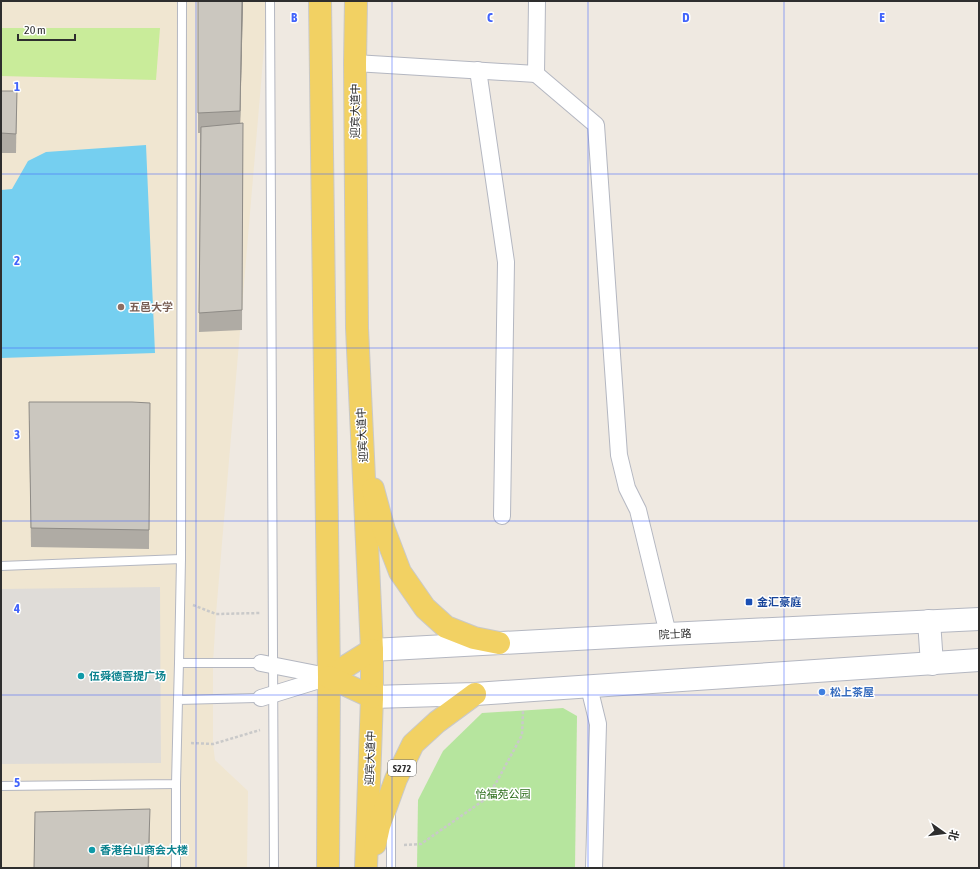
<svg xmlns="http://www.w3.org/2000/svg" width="980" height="869" font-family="'Asap Condensed','Noto Sans SC',sans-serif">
<rect width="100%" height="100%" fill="#efe9e1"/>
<path fill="#f0e6d1" d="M1 1H268L216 614 213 663V744L215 760 248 791 247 868H1Z"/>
<path fill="#b6e59e" d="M563 708 577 716 575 868H417L418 800 443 751 482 713Z"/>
<path fill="#c9ec9a" d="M1 28H160L156 80 1 76Z"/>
<path fill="#dfdcd8" d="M160 587 161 763 1 764V589Z"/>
<path fill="#75cff0" d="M146 145 155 353 1 358V190L12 189 28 161 46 152Z"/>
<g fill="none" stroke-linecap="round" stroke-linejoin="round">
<g stroke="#b4b7c1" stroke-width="10">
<g id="lane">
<path d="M270 1 274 868"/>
<path d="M181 559 182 1"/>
<path d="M1 566 181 559 179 663H261"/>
<path d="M178 700 179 663"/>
<path d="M176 784V868"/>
<path d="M1 786 176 784 178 700 261 698"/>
<path d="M391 815V868"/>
</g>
</g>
<g stroke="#b4b7c1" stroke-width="18">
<g id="street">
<path d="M537 1 536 74 596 125 619 455 627 488 638 510 668 634"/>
<path d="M355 63 536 74"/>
<path d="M478 70 506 262 502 516"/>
<path d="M261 663 327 676"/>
<path d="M589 687 598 724 594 868"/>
<path d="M261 698 329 677"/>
</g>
</g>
<g stroke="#b4b7c1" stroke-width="24">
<g id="secondary">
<path d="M929 621 932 664"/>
<path d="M372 650 668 634 979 619"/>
<path d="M372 697 475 694 979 660"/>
</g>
</g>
<g stroke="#c9c9c9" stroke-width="24">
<g id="primary">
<path d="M320 1 329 677 328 868"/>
<path d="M356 1 355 63 357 328 372 650V697L366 868"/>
<path d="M373 489 384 530 400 572 425 608 446 627 474 638 499 643"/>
<path d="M329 677 372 650"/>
<path d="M329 677 372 697"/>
<path d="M375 844 379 826 396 779 413 744 437 722 475 694"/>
</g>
</g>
<g stroke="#c9c9c9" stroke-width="2.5" stroke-dasharray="3 2" stroke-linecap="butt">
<path d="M193 605 216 614 261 613"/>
<path d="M191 743 213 744 260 730"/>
<path d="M404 845 421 844 484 800 496 783 522 735 523 711"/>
</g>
<use href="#lane" stroke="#fff" stroke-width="8"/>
<use href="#street" stroke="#fff" stroke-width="16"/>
<use href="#secondary" stroke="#fff" stroke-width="22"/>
<use href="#primary" stroke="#f2d163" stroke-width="22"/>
</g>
<g fill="#afaba4">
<path d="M198 1H243L240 123H243L242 330 199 332 200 133H198Z"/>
<path d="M1 91H17L16 153H1Z"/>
<path d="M150 403 149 549 31 547 29 421Z"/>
</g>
<g fill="#8e8b86">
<path d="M242 1H243L240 130V111Z"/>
<path d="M150 809 149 868H148Z"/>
</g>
<g fill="#cbc7bf" stroke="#8e8b86">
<path d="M198 1H242L240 111 198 113Z"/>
<path d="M1 91H17L16 134 1 133Z"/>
<path d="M243 123 242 310 199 313 201 127Z"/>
<path d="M29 402H132L150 403 149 530 31 528Z"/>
<path d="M150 809 148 868H34L35 812Z"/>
</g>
<path fill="none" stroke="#4264fb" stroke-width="1" stroke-opacity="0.55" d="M196 1V868M392 1V868M588 1V868M784 1V868M1 174H979M1 348H979M1 521H979M1 695H979"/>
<circle fill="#8d6e63" stroke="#fff" stroke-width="1.5" cx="121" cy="307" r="4"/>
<rect fill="#1a4fb4" stroke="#fff" stroke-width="1.5" x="745" y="598" width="8" height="8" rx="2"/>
<g fill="#0f9aa8" stroke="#fff" stroke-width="1.5">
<circle cx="81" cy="676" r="4"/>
<circle cx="92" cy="850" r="4"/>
</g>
<circle fill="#3f7fe0" stroke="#fff" stroke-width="1.5" cx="822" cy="692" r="4"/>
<g text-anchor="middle" stroke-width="3" stroke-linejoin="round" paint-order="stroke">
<rect fill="#fff" stroke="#6d6d6d" stroke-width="1" x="388" y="760" width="28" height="16" rx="3"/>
<g font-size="10" font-weight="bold" fill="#2e2e2e">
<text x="402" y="772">S272</text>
</g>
<g font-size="11" fill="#2e2e2e" stroke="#fff">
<text transform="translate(355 111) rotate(-90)" y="4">迎宾大道中</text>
<text transform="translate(362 435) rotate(-93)" y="4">迎宾大道中</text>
<text transform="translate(675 634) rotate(-3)" y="4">院士路</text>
<text transform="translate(370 758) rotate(-88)" y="4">迎宾大道中</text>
</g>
<g font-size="11" font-weight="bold" fill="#785e54" stroke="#fff" text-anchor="start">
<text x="129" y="311">五邑大学</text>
</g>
<g font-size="11" font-weight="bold" fill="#164399" stroke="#fff" text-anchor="start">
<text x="757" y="606">金汇豪庭</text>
</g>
<g font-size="11" font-weight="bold" fill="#0d838f" stroke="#fff" text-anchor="start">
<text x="89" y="680">伍舜德菩提广场</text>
<text x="100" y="854">香港台山商会大楼</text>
</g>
<g font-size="11" font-weight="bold" fill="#366cbe" stroke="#fff" text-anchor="start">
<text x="830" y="696">松上茶屋</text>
</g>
<g font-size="11" fill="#2c6e1b" stroke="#fff">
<text x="503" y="798">怡福苑公园</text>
</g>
</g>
<g font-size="13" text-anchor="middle" font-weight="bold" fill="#4264fb" stroke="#fff" stroke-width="3" stroke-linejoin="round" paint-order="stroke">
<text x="294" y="22">B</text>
<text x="490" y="22">C</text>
<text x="686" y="22">D</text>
<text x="882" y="22">E</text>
<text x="17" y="91">1</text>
<text x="17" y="265">2</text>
<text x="17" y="439">3</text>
<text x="17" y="613">4</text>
<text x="17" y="787">5</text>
</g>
<rect width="980" height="869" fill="none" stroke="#2e2e2e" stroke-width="4"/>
<g transform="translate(944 833) rotate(104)" stroke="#ffffff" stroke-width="3" paint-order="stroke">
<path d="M0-3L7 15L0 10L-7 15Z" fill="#2e2e2e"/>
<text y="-6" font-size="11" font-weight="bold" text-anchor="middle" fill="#2e2e2e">北</text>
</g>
<path d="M18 34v6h57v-6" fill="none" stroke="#2e2e2e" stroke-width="2"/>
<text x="24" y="34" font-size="12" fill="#2e2e2e" stroke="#ffffff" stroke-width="3" paint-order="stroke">20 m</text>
</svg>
